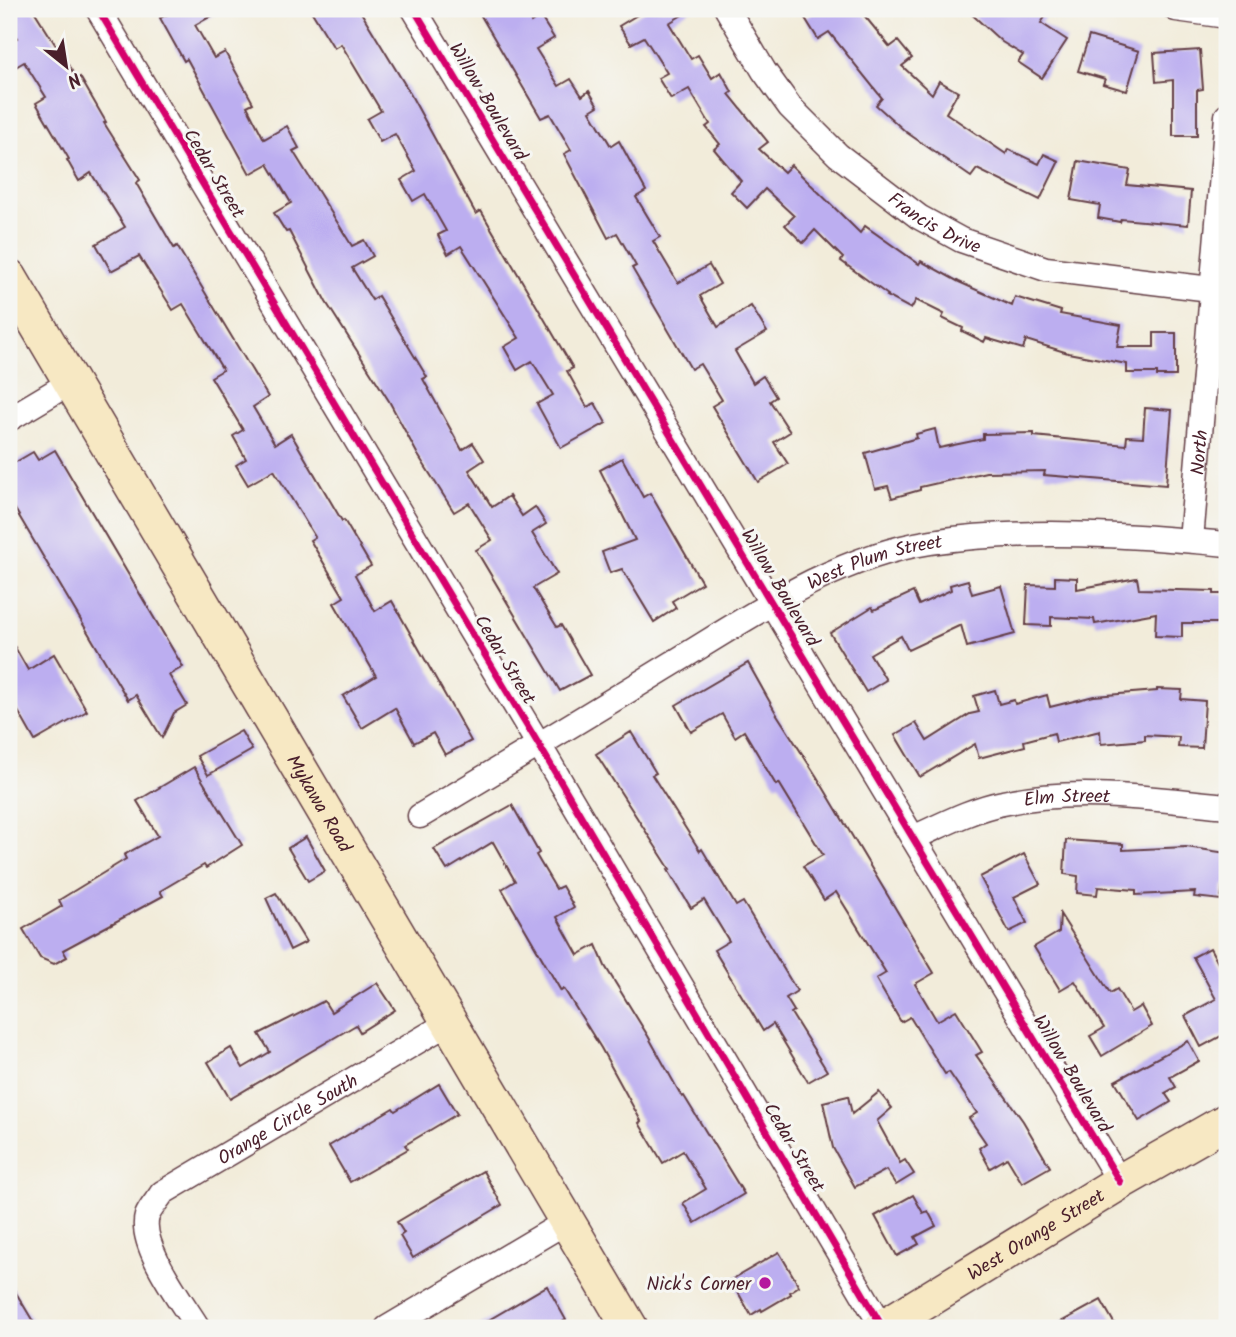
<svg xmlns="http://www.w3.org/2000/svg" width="1236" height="1337" font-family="Kalam,sans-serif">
<rect width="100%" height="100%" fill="#f6f6f2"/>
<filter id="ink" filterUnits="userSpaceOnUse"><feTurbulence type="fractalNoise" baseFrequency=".0143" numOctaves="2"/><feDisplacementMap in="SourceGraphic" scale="14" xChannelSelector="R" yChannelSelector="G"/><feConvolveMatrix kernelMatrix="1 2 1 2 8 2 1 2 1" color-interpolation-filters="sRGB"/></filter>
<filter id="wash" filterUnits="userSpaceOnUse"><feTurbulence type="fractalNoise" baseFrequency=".00686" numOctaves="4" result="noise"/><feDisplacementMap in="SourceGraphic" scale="28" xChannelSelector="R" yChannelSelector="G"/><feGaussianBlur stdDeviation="1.57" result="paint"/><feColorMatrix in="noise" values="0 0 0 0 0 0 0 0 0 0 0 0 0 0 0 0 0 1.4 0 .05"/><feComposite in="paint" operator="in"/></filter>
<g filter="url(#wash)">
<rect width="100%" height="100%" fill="#f2ecda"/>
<g id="blocks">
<g fill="#bcaef0">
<path d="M9 9H33L77 79 80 77 106 122 104 123 140 180 136 183 174 248 177 246 268 397 253 407 275 444 291 434 342 521 344 520 371 566 355 575 375 611 392 601 471 741 445 755 433 733 414 743 395 708 362 728 343 696 376 676 334 603 344 597 310 540 315 537 274 470 248 485 236 465 246 459 233 436 243 430 211 377 223 370 183 304 173 310 139 256 111 271 96 244 125 227 91 173 79 181 67 160 69 159 36 103 46 97 24 62 9 71V43L17 38 9 25Z"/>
<path d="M177 9H224L195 25 214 58 225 52 253 103 247 106 264 139 287 126 299 148 293 151 352 246 364 240 373 256 352 268 372 300 378 296 427 377 423 379 462 450 473 443 484 460 469 470 492 507 509 496 522 516 535 507 546 524 532 533 557 574 533 588 557 627 561 625 590 675 560 691 476 550 492 540 469 503 454 512 418 455 389 401 326 302 289 231 286 232 274 213 291 203 268 164 250 174 187 59 184 61 160 18Z"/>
<path d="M310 9H359L407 88 476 214 481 211 573 368 567 371 587 407 595 403 606 423 561 448 537 404 553 395 532 361 517 370 504 347 519 338 461 246 448 254 438 235 446 231 425 194 413 201 401 180 416 171 395 134 380 142 367 119 381 111 341 44 334 48Z"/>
<path d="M477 9H524L531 22 540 16 554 38 536 49 559 86 571 79 582 96 589 91 598 106 590 111 611 146 619 141 646 191 636 197 660 237 653 241 678 283 709 265 720 284 700 296 718 327 751 306 767 332 735 351 753 383 763 376 776 397 770 401 790 432 774 442 788 464 758 482 712 406 722 400 700 364 691 369 632 268 636 266 617 233 608 238 564 154 571 150 550 114 541 118Z"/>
<path d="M647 9H692L669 23 691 59 698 55 712 78 721 72 732 92 729 94 768 142 759 149 784 172 791 165 860 233 865 226 919 264 921 261 959 282 1012 306 1015 297 1061 311 1060 314 1121 325 1117 347H1154V333H1176V376H1157V373H1127V364L1068 353 1026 340 1023 349 986 338 984 342 962 331 963 328 942 318 944 314 916 300 911 309 887 296 888 295 841 261 843 258 815 230 803 243 785 225 794 216 765 189 747 208 731 192 741 181 714 149 720 144 706 127 710 124 689 89 671 99 658 78 667 73 644 37 631 44 619 26Z"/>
<path d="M820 9H859L890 47 898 41 912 58 902 66 932 94 939 81 958 92 946 113 1006 154 1008 149 1039 164 1044 154 1059 161 1040 200 977 169 971 177 906 132 876 105 882 98 829 32 818 39 805 18Z"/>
<path d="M966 9H1033L1045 17 1041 23 1067 40 1042 78 1018 62 1023 55 1002 42Z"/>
<path d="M1089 36 1139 51 1127 91 1103 84 1105 79 1078 71Z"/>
<path d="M1200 50 1203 89 1197 90V136H1173V80L1156 82 1154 53Z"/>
<path d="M1078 161 1130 170 1127 185 1191 191 1188 225 1121 219 1120 222 1098 218 1100 205 1071 200Z"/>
<path d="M1145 408 1172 410 1166 485 1044 475 1045 471 986 472 920 487V490L892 498 888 486 875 489 865 453 917 438 916 434 935 429 939 448 983 439V434L1034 433V436L1126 445 1127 436 1143 437Z"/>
<path d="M55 450 183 667 169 675 187 705 174 713 162 738 136 695 128 700 9 499V466L33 452 38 460Z"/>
<path d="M622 458 643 497 650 493 702 583 672 601 676 608 654 622 622 569 610 573 602 552 635 540 600 470Z"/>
<path d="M1055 577 1077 578V589L1137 578 1139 589 1214 591V594H1227V623H1182V637L1155 636 1156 613 1095 624 1094 619 1051 617V626L1026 625 1028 585 1055 586Z"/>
<path d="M968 580 972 594 1001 586 1015 634 967 647 961 625 908 650 901 636 870 654 886 680 866 692 830 633 872 607 874 610 913 592 919 605 951 590 950 585Z"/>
<path d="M9 637 28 670 54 654 87 711 35 741 9 695Z"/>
<path d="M748 663 776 713 817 777 934 973 915 984 937 1021 956 1010 982 1052 976 1055 1023 1121 1050 1167 1022 1183 1007 1158 990 1168 979 1148 986 1143 969 1118 977 1113 949 1072 945 1074 910 1017 901 1022 876 979 886 973 836 892 824 900 803 866 823 855 779 783 776 785 744 731 735 737 722 714 691 732 676 705Z"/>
<path d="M1157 689 1182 690 1181 699 1205 701 1202 748 1178 747 1179 737 1145 735V740L1101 744 1100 731 1056 742 1054 733 1024 741 1025 746 979 758 975 744 920 777 895 735 916 723 927 741 970 714 979 712 974 696 995 690 999 704 1014 700 1015 704 1047 695 1050 707 1094 696 1157 691Z"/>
<path d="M241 731 252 750 208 775 197 756Z"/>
<path d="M631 732 656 773 652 775 700 851 702 849 736 906 743 902 797 991 786 998 794 1011 791 1013 827 1071 808 1082 773 1024 763 1031 714 950 729 941 704 900 691 908 668 870 670 869 596 754Z"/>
<path d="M194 767 242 845 206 868 204 865 160 891 163 896 63 950 67 957 54 964 40 958 23 929 62 906 59 900 126 859 124 855 158 836 137 801Z"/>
<path d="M512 805 539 853 536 855 556 889 562 886 574 907 557 917 578 955 596 945 605 966 648 1036 682 1097 684 1096 744 1194 695 1223 683 1203 706 1189 683 1151 663 1163 639 1123 641 1121 601 1048 564 989 561 991 502 889 515 881 493 842 447 870 434 849Z"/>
<path d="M306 837 325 871 308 881 288 848Z"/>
<path d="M1066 840 1123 844V850L1186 847 1227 853V885L1223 884 1221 900 1194 897 1195 892 1136 895V890L1098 887 1097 895 1077 893 1078 876 1064 874Z"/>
<path d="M1024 854 1040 884 1014 897 1027 923 1009 932 980 877Z"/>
<path d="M276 893 306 942 290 950 266 898Z"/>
<path d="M1060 914 1110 993 1117 989 1131 1012 1141 1006 1152 1026 1102 1056 1090 1036 1104 1028 1075 981 1060 990 1034 947 1059 932Z"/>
<path d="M1210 948 1227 980V1033L1201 1047 1185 1016 1216 999 1193 957Z"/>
<path d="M377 983 395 1010 360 1032 356 1025 230 1099 208 1062 231 1048 243 1068 270 1052 259 1034 324 1001 331 1012Z"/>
<path d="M1188 1041 1199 1061 1170 1077 1176 1087 1165 1093 1171 1102 1139 1121 1115 1081Z"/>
<path d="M439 1084 457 1114 405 1145 408 1149 350 1182 329 1146 393 1108 395 1111Z"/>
<path d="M879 1092 892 1108 877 1121 900 1163 905 1160 914 1174 896 1185 886 1170 855 1187 833 1148 823 1102 848 1096 852 1114Z"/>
<path d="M483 1171 502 1205 413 1258 400 1236 404 1233 397 1222Z"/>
<path d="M913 1195 923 1213 928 1211 936 1226 915 1237 919 1244 897 1256 875 1216Z"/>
<path d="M779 1252 799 1286 790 1292 791 1294 762 1311 761 1309 751 1315 731 1280Z"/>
<path d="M9 1281 37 1328H9Z"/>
<path d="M547 1286 566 1320 551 1328H475Z"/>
<path d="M1101 1300 1117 1328H1050Z"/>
</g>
</g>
</g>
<g filter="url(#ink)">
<use href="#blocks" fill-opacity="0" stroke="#633e45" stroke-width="2"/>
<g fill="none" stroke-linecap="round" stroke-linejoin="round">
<g stroke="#633e45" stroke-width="27">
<g id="street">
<path d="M98 9 539 745 883 1328"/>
<path d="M414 9 1120 1182"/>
<path id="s1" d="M727 9 764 71 790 107 838 155 919 217 961 240 1046 269 1227 291"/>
<path d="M1176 9 1227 16"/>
<path d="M9 419 71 382"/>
<path id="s2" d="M1191 540 1227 116"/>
<path id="s3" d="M420 816C502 767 584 718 665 668 748 618 833 557 931 542 1025 528 1133 535 1227 544"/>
<path id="s4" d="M913 838C942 825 972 809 1003 803 1076 787 1154 799 1227 806"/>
<path id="s5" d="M198 1328C183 1303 138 1245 147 1216 150 1208 158 1200 162 1193L450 1022"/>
<path d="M387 1328 566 1222"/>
</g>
</g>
<g stroke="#633e45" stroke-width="38">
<g id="secondary">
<path id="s6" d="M9 277 630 1328"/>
<path id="s7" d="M882 1328 1120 1182 1227 1121"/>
</g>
</g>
<use href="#street" stroke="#fff" stroke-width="24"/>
<use href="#secondary" stroke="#f7e8c3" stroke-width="35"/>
<g stroke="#f6f6f2" stroke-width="11">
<g id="cycleway">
<path d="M98 9 539 745 883 1328"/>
<path d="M414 9 1120 1182"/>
</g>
</g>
<use href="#cycleway" stroke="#d6006c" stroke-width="7"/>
</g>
</g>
<circle fill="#b5179e" stroke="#f6f6f2" stroke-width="2.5" cx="765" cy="1283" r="7"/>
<g text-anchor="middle" stroke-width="6" stroke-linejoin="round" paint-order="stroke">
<g font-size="19" fill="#4a1f2b" stroke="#f6f6f2">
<text transform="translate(489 101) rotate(59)" y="7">Willow Boulevard</text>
<text transform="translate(215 173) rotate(59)" y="7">Cedar Street</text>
<text dy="7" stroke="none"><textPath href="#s1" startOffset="303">Francis Drive</textPath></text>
<text dy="7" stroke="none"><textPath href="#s2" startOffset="88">North</textPath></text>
<text dy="7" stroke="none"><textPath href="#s3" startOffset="523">West Plum Street</textPath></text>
<text transform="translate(781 587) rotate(59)" y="7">Willow Boulevard</text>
<text transform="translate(506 659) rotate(59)" y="7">Cedar Street</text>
<text dy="7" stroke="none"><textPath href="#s4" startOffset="161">Elm Street</textPath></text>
<text dy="7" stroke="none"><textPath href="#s6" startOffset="611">Mykawa Road</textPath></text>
<text transform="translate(1073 1073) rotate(59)" y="7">Willow Boulevard</text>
<text dy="7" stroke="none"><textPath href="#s5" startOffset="299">Orange Circle South</textPath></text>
<text transform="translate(795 1147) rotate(59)" y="7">Cedar Street</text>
<text dy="7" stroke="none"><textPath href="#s7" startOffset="180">West Orange Street</textPath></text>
</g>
<g font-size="19" fill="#4a1f2b" stroke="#f6f6f2" text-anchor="end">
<text x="751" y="1290">Nick's Corner</text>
</g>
</g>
<rect width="1236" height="1337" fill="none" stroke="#f6f6f2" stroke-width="35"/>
<g transform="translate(66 66) rotate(150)" stroke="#f6f6f2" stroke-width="5" paint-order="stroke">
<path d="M0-5L12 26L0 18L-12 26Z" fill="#4a1f2b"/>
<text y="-10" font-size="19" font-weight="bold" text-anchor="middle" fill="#4a1f2b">N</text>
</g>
</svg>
